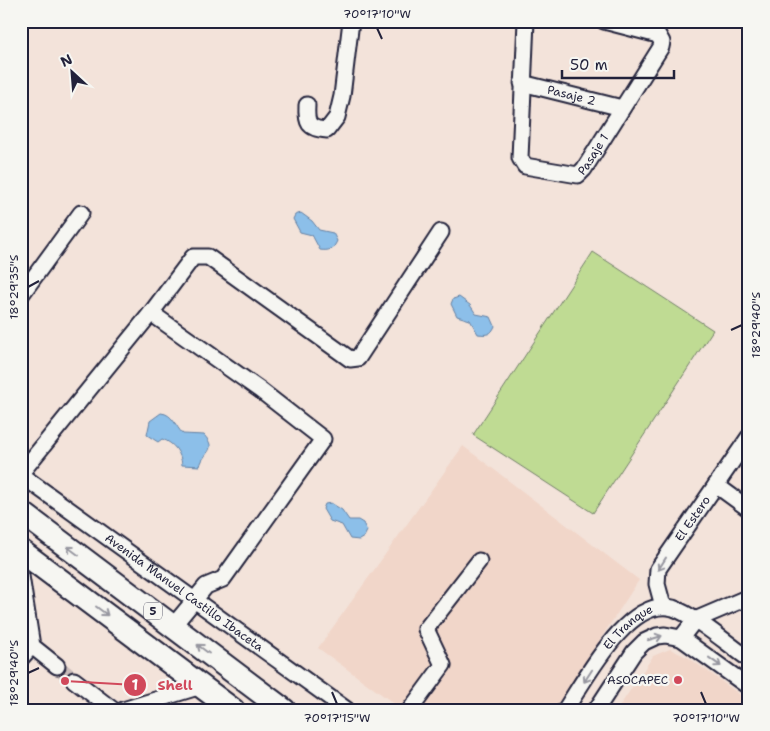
<svg xmlns="http://www.w3.org/2000/svg" width="770" height="731" font-family="'Shantell Sans',sans-serif">
<rect width="100%" height="100%" fill="#f3e3da"/>
<filter id="ink" filterUnits="userSpaceOnUse"><feTurbulence type="fractalNoise" baseFrequency=".02" numOctaves="2"/><feDisplacementMap in="SourceGraphic" scale="10" xChannelSelector="R" yChannelSelector="G"/><feConvolveMatrix kernelMatrix="1 2 1 2 8 2 1 2 1" color-interpolation-filters="sRGB"/></filter>
<g filter="url(#ink)">
<g fill="#f1d6c9">
<path d="M463 446 639 580 554 710H403L318 648Z"/>
<path d="M670 649 689 658 749 701V710H617L653 656Z"/>
</g>
<path fill="#bfdb93" stroke="#707e67" d="M593 252 713 330 593 513 473 435Z"/>
<g fill="#8cbfe9" stroke="#6280a3">
<path d="M301 213 312 221 319 230 333 233 337 241C333 250 329 251 320 250L312 235 300 232 293 219 295 215Z"/>
<path d="M459 297 470 305 476 314 491 317 495 326C491 335 487 335 478 334L470 320 457 316 451 304 453 299Z"/>
<path d="M161 413C173 414 175 426 183 434L204 435C218 450 204 451 200 466L182 465C181 453 174 443 162 439L158 442 147 435 150 421Z"/>
<path d="M331 503 342 510 349 520H358L363 523 367 531 364 537 359 540 350 539 342 525 330 521 323 509 325 504Z"/>
</g>
<g fill="none" stroke-linecap="round" stroke-linejoin="round">
<path stroke="#c9bcba" stroke-width="15" stroke-dasharray="15 8" stroke-linecap="butt" d="M57 666 74 680"/>
<g stroke="#22223b" stroke-width="19">
<g id="minor">
<path id="s1" d="M526 21 520 158 525 166 578 175 584 169 661 47 662 42 658 35 604 21"/>
<path id="s2" d="M522 83 622 108"/>
<path d="M307 105C306 123 308 129 327 130L337 117 342 96 351 21"/>
<path d="M21 295 81 213"/>
<path d="M151 313 193 257H208L350 359 358 358 441 232"/>
<path d="M21 473 151 313 260 390 323 439 223 579 206 586 173 626"/>
<path id="s3" d="M21 475 347 710"/>
<path d="M716 485 749 509"/>
<path d="M21 576 32 646 57 666"/>
<path id="s4" d="M663 606 657 584 658 569 749 437"/>
<path d="M681 638 695 620 749 597"/>
<path d="M21 658 32 646"/>
<path d="M74 680 113 710"/>
<path d="M123 710 201 686"/>
<path d="M410 710 443 665 426 629 479 561"/>
<path id="s5" d="M565 710C585 680 629 595 673 608 694 615 729 645 749 659"/>
<path d="M596 710 634 652 644 642 657 636 665 635 681 638 749 687"/>
</g>
</g>
<g stroke="#22223b" stroke-width="26">
<g id="highway">
<path d="M21 512 284 710"/>
<path d="M21 551 233 710"/>
</g>
</g>
<use href="#minor" stroke="#f6f6f2" stroke-width="15"/>
<use href="#highway" stroke="#f6f6f2" stroke-width="22"/>
</g>
<defs><path id="oneway-shaft" d="M-6 0H5M1.5-3L5.5 0L1.5 3" fill="none" stroke-width="1.6" stroke-linecap="round" stroke-linejoin="round" transform="scale(1.25)"/></defs>
<g stroke="#9797a0">
<use href="#oneway-shaft" transform="translate(73 551) rotate(-143)"/>
<use href="#oneway-shaft" transform="translate(662 564) rotate(122)"/>
<use href="#oneway-shaft" transform="translate(102 611) rotate(37)"/>
<use href="#oneway-shaft" transform="translate(655 638) rotate(-17)"/>
<use href="#oneway-shaft" transform="translate(203 649) rotate(-143)"/>
<use href="#oneway-shaft" transform="translate(715 662) rotate(36)"/>
<use href="#oneway-shaft" transform="translate(588 676) rotate(123)"/>
</g>
</g>
<path fill="none" stroke="#22223b" stroke-width="2" d="M377 28 382 39M28 287 39 281M731 330 742 325M28 673 39 668M332 692 337 704M701 692 706 704"/>
<circle fill="#d1495b" stroke="#f6f6f2" stroke-width="2" cx="678" cy="680" r="5"/>
<g text-anchor="middle" stroke-width="4.5" stroke-linejoin="round" paint-order="stroke">
<rect fill="#f6f6f2" stroke="#626272" stroke-width="1" x="144" y="602.5" width="18" height="17" rx="4"/>
<g font-size="11" font-weight="bold" fill="#22223b">
<text x="153" y="615">5</text>
</g>
<g font-size="12" fill="#22223b" stroke="#f6f6f2">
<text dy="4" stroke="none"><textPath href="#s2" startOffset="51">Pasaje 2</textPath></text>
<text dy="4" stroke="none"><textPath href="#s1" startOffset="226">Pasaje 1</textPath></text>
<text dy="4" stroke="none"><textPath href="#s4" startOffset="99">El Estero</textPath></text>
<text dy="4" stroke="none"><textPath href="#s3" startOffset="201">Avenida Manuel Castillo Ibaceta</textPath></text>
<text dy="4" stroke="none"><textPath href="#s5" startOffset="105">El Tranque</textPath></text>
</g>
<g font-size="12" fill="#22223b" stroke="#f6f6f2" text-anchor="end">
<text x="668" y="684">ASOCAPEC</text>
</g>
</g>
<path fill="none" stroke="#d1495b" stroke-width="2" d="M65 681L135 685"/>
<g fill="#d1495b" stroke="#f6f6f2" stroke-width="2">
<circle cx="65" cy="681" r="5"/>
<circle cx="135" cy="685" r="12"/>
</g>
<g font-size="15" text-anchor="middle" font-weight="bold" fill="#fff">
<text x="135" y="690">1</text>
</g>
<g font-size="14" text-anchor="middle" font-weight="bold" fill="#d1495b" stroke="#f6f6f2" stroke-width="4.5" stroke-linejoin="round" paint-order="stroke">
<text x="175" y="690">Shell</text>
</g>
<rect width="770" height="731" fill="none" stroke="#f6f6f2" stroke-width="55"/>
<g transform="translate(72 72) rotate(334)" stroke="#f6f6f2" stroke-width="4" paint-order="stroke">
<path d="M0-4L9 19L0 12L-9 19Z" fill="#22223b"/>
<text y="-8" font-size="14" font-weight="bold" text-anchor="middle" fill="#22223b">N</text>
</g>
<path d="M562 70v8h112v-8" fill="none" stroke="#22223b" stroke-width="2.5"/>
<text x="570" y="70" font-size="15" fill="#22223b" stroke="#f6f6f2" stroke-width="4" paint-order="stroke">50 m</text>
<rect x="28" y="28" width="714" height="676" fill="none" stroke="#22223b" stroke-width="2"/>
<g font-size="12" text-anchor="middle" fill="#22223b">
<text x="377" y="18">70°17'10"W</text>
<text transform="translate(14 287) rotate(-90)" y="4">18°29'35"S</text>
<text transform="translate(756 325) rotate(-90)" y="4">18°29'40"S</text>
<text transform="translate(14 673) rotate(-90)" y="4">18°29'40"S</text>
<text x="337" y="722">70°17'15"W</text>
<text x="706" y="722">70°17'10"W</text>
</g>
</svg>
